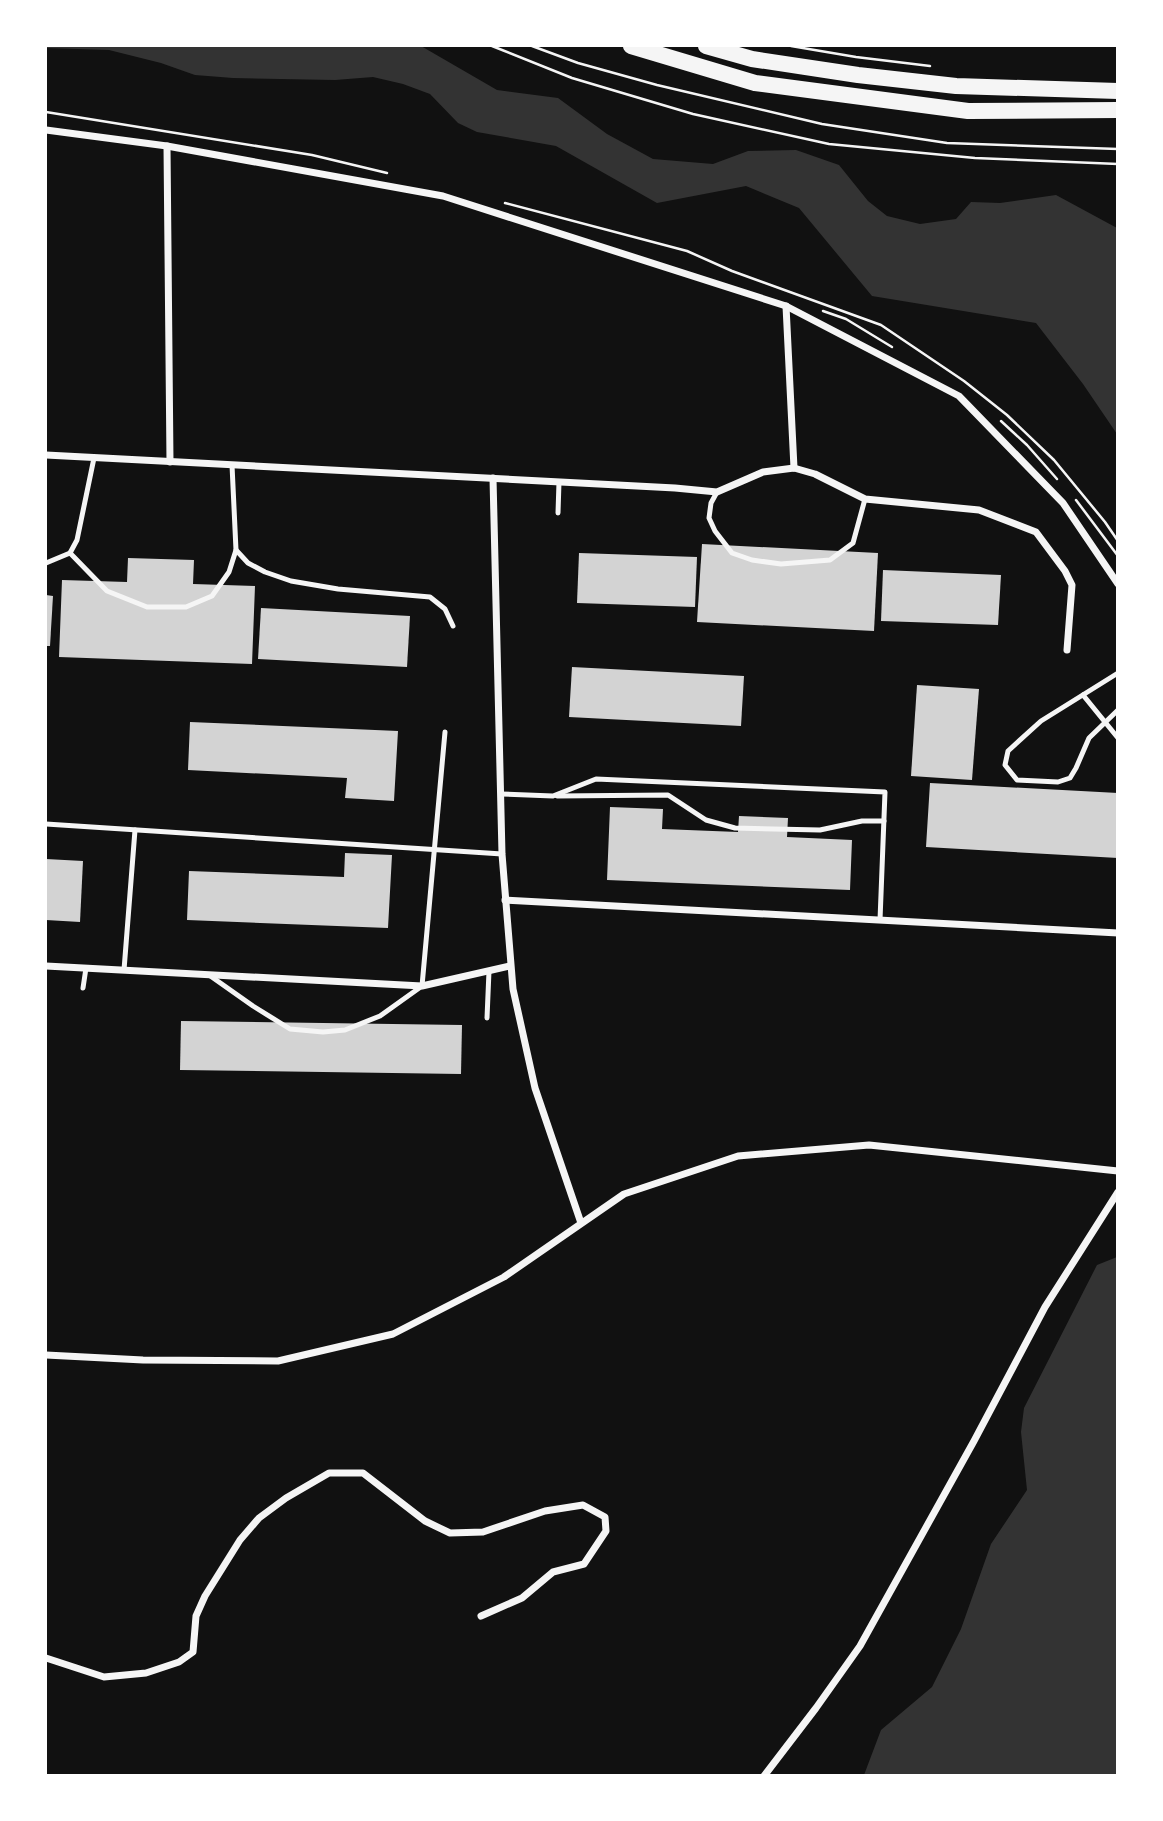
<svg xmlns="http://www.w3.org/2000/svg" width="1163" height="1821" font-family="Lato,sans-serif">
<rect width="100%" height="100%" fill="#111"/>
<g fill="#333">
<path d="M46 46H421L497 90 558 98 607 134 653 159 713 164 748 151 796 150 839 165 868 201 887 216 920 224 956 219 971 202 1000 203 1056 195 1117 228V434L1083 384 1036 323 872 296 799 208 746 186 657 203 556 146 477 132 458 123 430 94 403 84 373 77 335 80 233 78 195 75 161 63 109 50 46 48Z"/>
<path d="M1117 1257V1775H864L881 1730 932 1687 961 1629 991 1544 1027 1490 1021 1432 1024 1408 1097 1265Z"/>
</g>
<g fill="#d3d3d3">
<path d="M702 544 878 553 874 631 697 622Z"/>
<path d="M579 553 697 557 695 607 577 603Z"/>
<path d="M128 558 194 560 193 584 255 586 252 664 59 657 62 580 127 582Z"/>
<path d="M883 570 1001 575 998 625 881 621Z"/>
<path d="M46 595 53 596 50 646H46Z"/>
<path d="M261 608 410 616 407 667 258 659Z"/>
<path d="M572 667 744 676 741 726 569 717Z"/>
<path d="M917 685 979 689 972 780 911 776Z"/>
<path d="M190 722 398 731 394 801 345 798 347 778 188 770Z"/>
<path d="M930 783 1118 793V858L926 847Z"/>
<path d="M610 807 663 809 662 829 738 832 739 816 788 818 787 837 852 840 850 890 607 880Z"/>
<path d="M345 853 392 855 388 928 187 920 189 871 344 877Z"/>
<path d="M46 859 83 861 80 922 46 920Z"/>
<path d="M181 1021 462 1025 461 1074 180 1070Z"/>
</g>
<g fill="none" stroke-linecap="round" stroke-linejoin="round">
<g stroke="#f5f5f5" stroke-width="2.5">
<path d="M492 46 572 78 693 114 829 144 975 158 1118 164"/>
<path d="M532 46 578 63 657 85 822 124 947 143 1118 149"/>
<path d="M791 46 856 57 930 66"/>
<path d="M46 112 312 155 387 173"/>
<path d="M505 203 687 251 732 271 881 325 964 381 1007 415 1054 460 1105 522 1118 541"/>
<path d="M823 311 846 319 892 347"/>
<path d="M1001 421 1027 445 1057 479"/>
<path d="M1076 500 1118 556"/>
</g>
<g stroke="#f5f5f5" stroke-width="5">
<path d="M232 465 236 550 248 563 265 572 291 581 338 589 430 597 445 609 453 626"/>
<path d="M717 492 711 503 709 518 715 531 732 553 752 560 781 564 830 560 853 543 865 499"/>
<path d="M558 513 559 482"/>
<path d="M70 553 107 591 147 607H186L212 596 229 572 236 550"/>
<path d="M46 563 70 553 77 540 94 458"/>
<path d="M1118 673 1041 721 1008 751 1005 765 1017 780 1058 782 1070 778 1076 768 1089 738 1118 710"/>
<path d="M1083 695 1118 738"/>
<path d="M501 794 553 796 596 779 885 792 880 920"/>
<path d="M557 796 668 795 706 820 735 828 820 830 862 821H884"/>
<path d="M46 824 502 854"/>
<path d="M124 970 135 830"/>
<path d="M209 975 253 1006 290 1029 323 1032 345 1030 380 1016 422 986 445 732"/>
<path d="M83 988 86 968"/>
<path d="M487 1018 489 971"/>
</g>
<g stroke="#f5f5f5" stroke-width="7">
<path d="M46 130 167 146 443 196 786 306 959 396 1063 503 1118 584"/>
<path d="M167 146 170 462"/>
<path d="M786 306 794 468"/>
<path d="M46 455 675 488 717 492 763 472 794 468 815 474 865 499 979 510 1036 532 1065 571 1072 585 1067 650"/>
<path d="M493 478 502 854 513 989 535 1088 581 1223"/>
<path d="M505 900 1118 933"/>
<path d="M46 966 422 986 510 966"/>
<path d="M46 1355 143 1360 278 1361 393 1334 504 1277 624 1194 738 1156 869 1145 1118 1171"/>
<path d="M46 1658 104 1677 146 1673 179 1662 193 1652 196 1616 205 1596 240 1540 259 1518 286 1498 329 1473H363L425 1521 450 1533 483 1532 545 1511 583 1505 605 1517 606 1531 584 1564 553 1572 522 1598 481 1616"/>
<path d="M764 1776 816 1708 860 1646 974 1441 1045 1307 1118 1192"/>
</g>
<g stroke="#f5f5f5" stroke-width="16">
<path d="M631 46 755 83 968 111 1118 110"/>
<path d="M706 46 752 59 858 75 956 86 1118 91"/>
</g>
</g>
<rect width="1163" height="1821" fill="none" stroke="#ffffff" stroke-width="94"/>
</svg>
